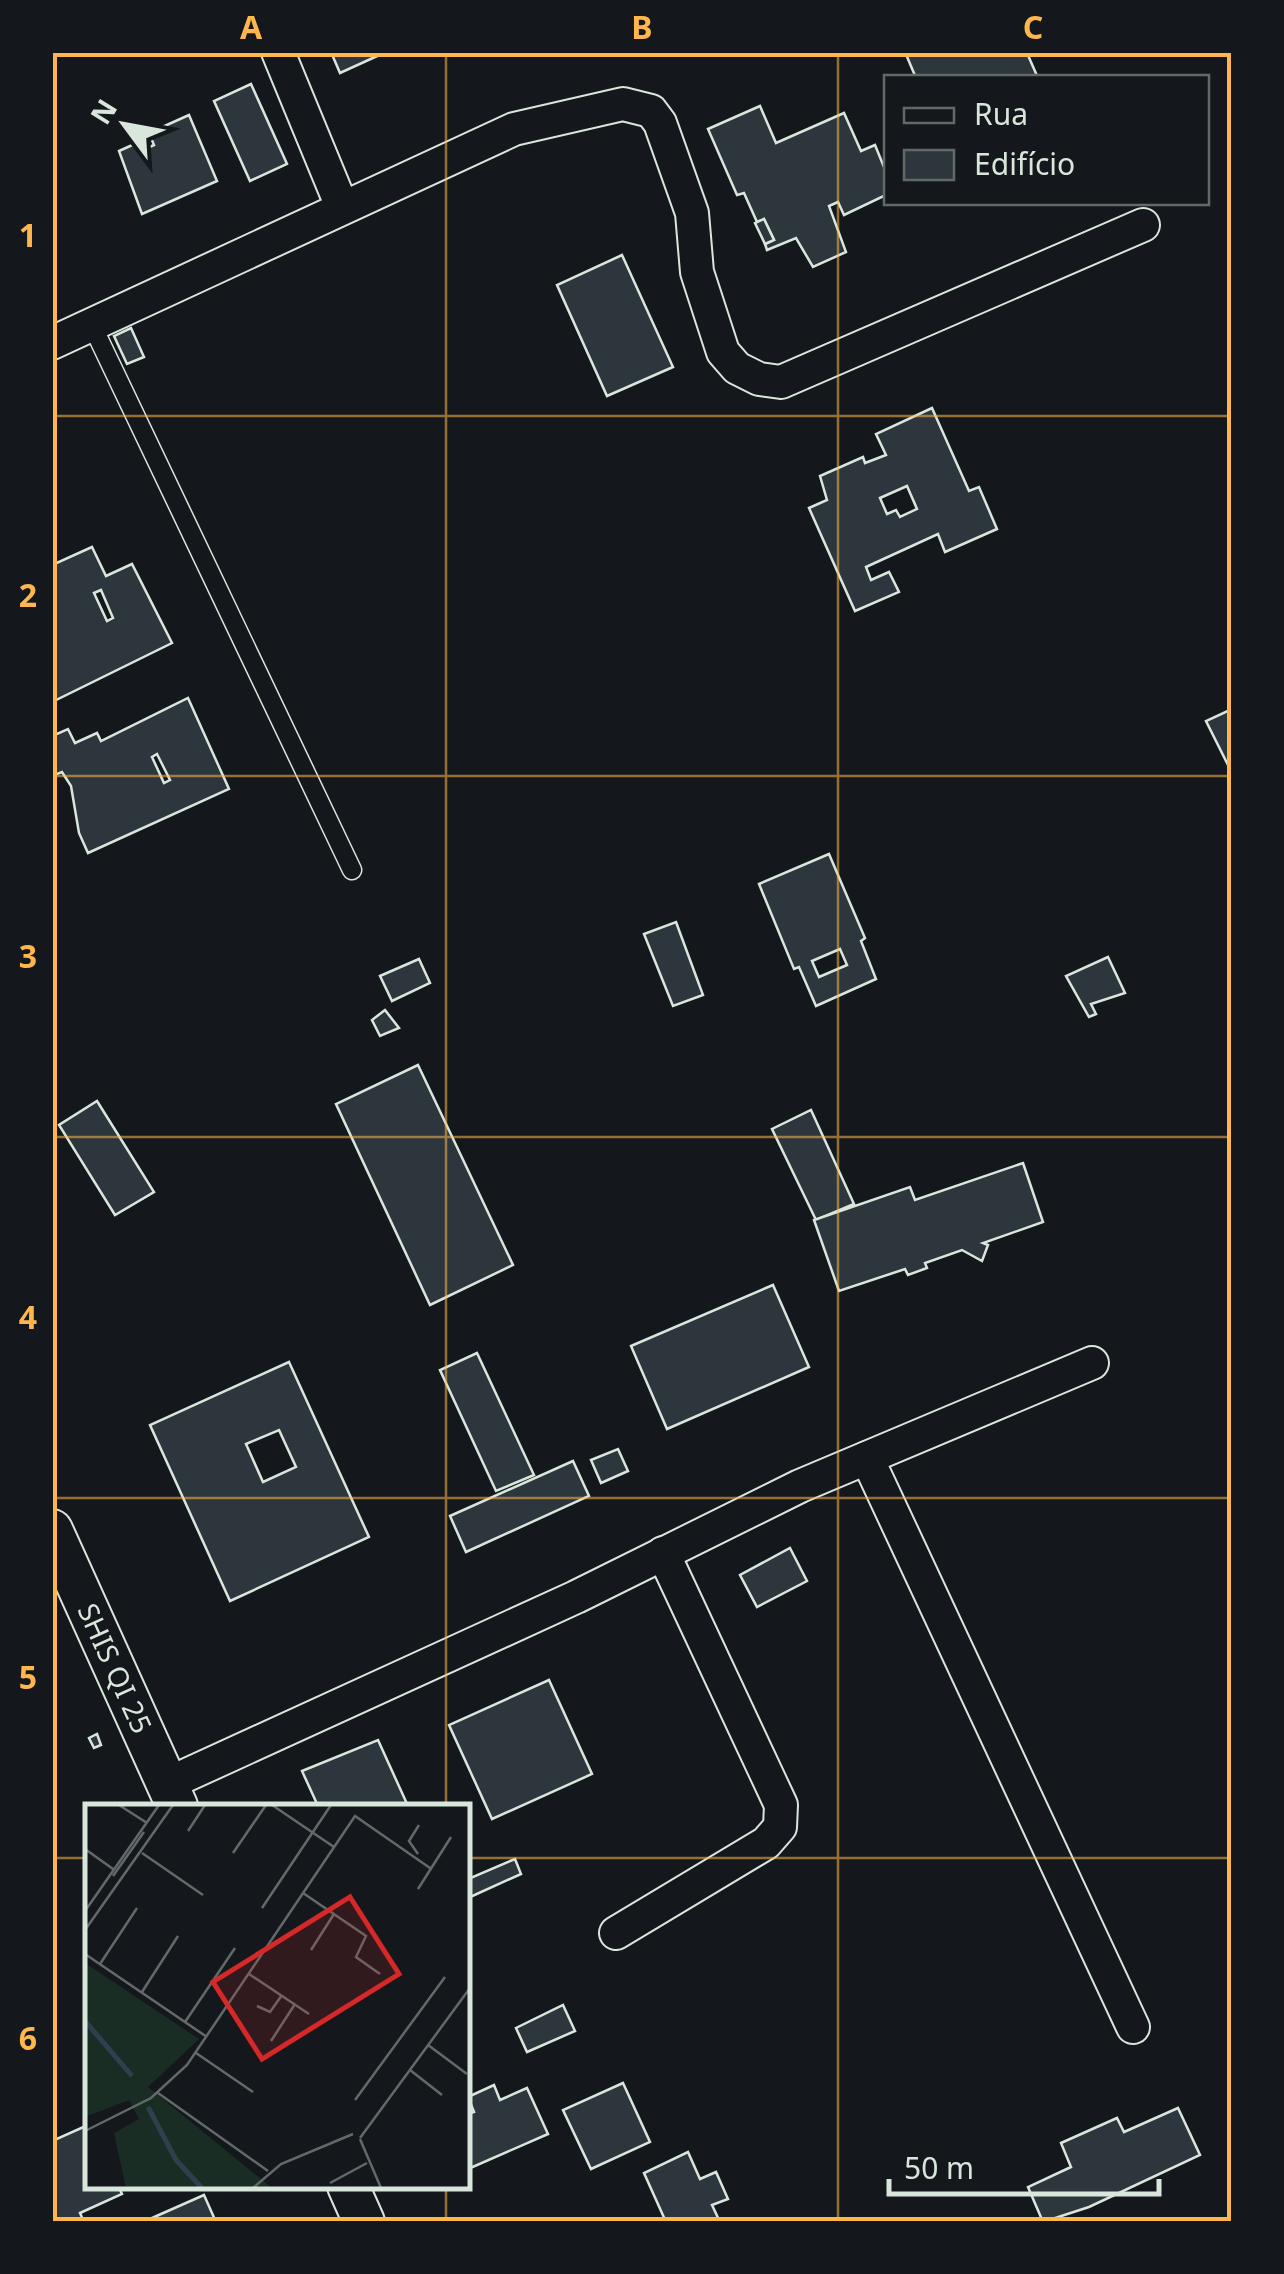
<svg xmlns="http://www.w3.org/2000/svg" width="1284" height="2274" font-family="'Noto Sans',sans-serif">
<rect width="100%" height="100%" fill="#14181c"/>
<g fill="#2c363c" stroke="#d8e6dc" stroke-width="2.5" fill-rule="evenodd">
<path d="M331 52H386L340 73Z"/>
<path d="M905 52 1027 53 1038 78H916Z"/>
<path d="M251 84 287 164 250 181 214 101Z"/>
<path d="M760 106 776 143 844 113 861 151 875 145 886 172V195L844 215 838 202 829 206 846 252 813 267 796 238 767 250 765 244 774 240 764 219 757 222 744 193 737 195 708 129Z"/>
<path d="M189 115 217 181 142 214 119 151 139 142 143 150 154 145 149 133Z"/>
<path d="M764 219 774 240 765 244 755 223Z"/>
<path d="M622 255 673 367 607 396 557 285Z"/>
<path d="M131 328 144 357 127 364 114 336Z"/>
<path d="M932 408 969 491 979 487 997 529 945 552 938 534 866 567 871 580 889 572 899 592 855 611 809 508 827 500 820 476 863 457 865 463 886 455 876 434ZM907 486 917 509 900 517 896 510 887 514 880 498Z"/>
<path d="M92 547 106 576 132 564 172 643 52 702V565ZM101 590 113 618 107 621 94 593Z"/>
<path d="M188 698 229 789 88 853 79 833 71 786 62 772 52 776V736L68 729 75 743 97 733 101 741ZM157 754 170 780 164 783 152 757Z"/>
<path d="M1232 709V773L1206 721Z"/>
<path d="M829 854 865 938 861 941 876 979 816 1006 799 967 794 969 759 884ZM840 949 847 965 819 977 812 961Z"/>
<path d="M676 922 703 995 673 1006 644 934Z"/>
<path d="M1108 957 1125 993 1091 1004 1096 1014 1089 1017 1066 976Z"/>
<path d="M419 959 430 983 392 1001 380 976Z"/>
<path d="M385 1010 399 1028 380 1036 372 1020Z"/>
<path d="M418 1065 513 1265 430 1305 336 1104Z"/>
<path d="M97 1101 154 1192 115 1215 59 1125Z"/>
<path d="M811 1110 854 1204 816 1220 772 1129Z"/>
<path d="M1023 1163 1043 1222 983 1243 988 1245 982 1261 962 1250 925 1263 927 1268 908 1275 905 1269 839 1291 814 1220 910 1187 915 1200Z"/>
<path d="M773 1285 809 1367 667 1429 631 1346Z"/>
<path d="M477 1353 534 1475 496 1491 440 1370Z"/>
<path d="M289 1362 369 1537 230 1601 150 1425ZM279 1430 296 1467 263 1482 246 1444Z"/>
<path d="M618 1449 628 1471 601 1483 591 1460Z"/>
<path d="M573 1461 589 1496 466 1552 450 1516Z"/>
<path d="M790 1548 807 1581 757 1607 740 1575Z"/>
<path d="M549 1680 592 1774 492 1819 449 1725Z"/>
<path d="M97 1734 101 1745 94 1748 89 1738Z"/>
<path d="M378 1740 408 1806H318L302 1771Z"/>
<path d="M515 1859 521 1874 468 1898V1879Z"/>
<path d="M563 2005 575 2031 527 2052 516 2028Z"/>
<path d="M623 2083 650 2142 591 2169 563 2110Z"/>
<path d="M494 2085 500 2100 527 2088 548 2134 468 2169V2114L474 2112 468 2097Z"/>
<path d="M1178 2108 1200 2155 1089 2207 1043 2222 1028 2187 1071 2167 1061 2143 1117 2118 1124 2132Z"/>
<path d="M88 2125V2186H118L122 2194 80 2213 84 2222H52V2141Z"/>
<path d="M688 2152 700 2179 716 2172 728 2199 712 2205 720 2222H666L644 2173Z"/>
<path d="M204 2195 216 2222H143Z"/>
</g>
<g fill="none" stroke-linecap="round" stroke-linejoin="round">
<g stroke="#d8e6dc" stroke-width="21">
<path id="service" d="M92 325 352 870"/>
</g>
<g stroke="#d8e6dc" stroke-width="36">
<g id="minor">
<path d="M278 52 342 207"/>
<path d="M52 343 514 129 623 104 651 111 660 123 692 213 697 272 723 352 737 368 759 379 781 382 1143 225"/>
<path d="M867 1458 1133 2027"/>
<path d="M167 1784 576 1597 800 1486 1092 1363"/>
<path d="M616 1933 766 1843 780 1827 781 1805 663 1553"/>
</g>
</g>
<g stroke="#d8e6dc" stroke-width="44">
<g id="tertiary">
<path id="s1" d="M52 1530 177 1806"/>
<path d="M348 2186 364 2222"/>
</g>
</g>
<use href="#service" stroke="#14181c" stroke-width="18"/>
<use href="#minor" stroke="#14181c" stroke-width="32"/>
<use href="#tertiary" stroke="#14181c" stroke-width="40"/>
</g>
<path fill="none" stroke="#ffb74d" stroke-width="2.5" stroke-opacity="0.55" d="M446 52V1806M838 52V2222M52 416H1232M52 776H1232M52 1137H1232M52 1498H1232M52 1858H88M468 1858H1232M446 2186V2222"/>
<g text-anchor="middle" stroke-width="8" stroke-linejoin="round" paint-order="stroke">
<g font-size="28" fill="#d8e6dc" stroke="#14181c">
<text dy="10" stroke="none"><textPath href="#s1" startOffset="152">SHIS QI 25</textPath></text>
</g>
</g>
<g transform="translate(85 1804)">
<rect width="385" height="385" fill="#14181c"/>
<path d="M0 159 114 235 63 283 187 384H41L29 329 54 315 44 296 0 313Z" fill="#1a2d24"/>
<path fill="none" stroke="#2f3f4d" stroke-width="5" d="M0 217 47 272M63 303 91 356 117 384"/>
<path fill="none" stroke="#626a69" stroke-width="2.5" d="M34 1 62 19M187 1 249 43M103 27 120 1M0 45 28 65M57 49 118 91M148 49 181 1M333 50 324 37 334 21M28 72 59 28M333 85 366 33M218 89 281 132 271 153 295 170M177 104 246 1M0 107 74 1M0 126 88 1M226 146 249 110M0 150 122 233M15 160 52 104M164 170 224 210M57 188 93 132M172 202 185 208 197 191M100 218 150 144M186 237 210 200M343 241 382 270M111 249 168 288M325 266 357 291M73 289 183 367M270 296 360 173M0 327 66 294 102 261 270 12 345 64M275 334 385 184M275 335 296 384M245 379 282 359M168 384 196 360 268 330"/>
<path fill="#d62828" fill-opacity="0.15" stroke="#d62828" stroke-width="5" d="M265 93 314 170 177 255 128 178Z"/>
<rect width="385" height="385" fill="none" stroke="#d8e6dc" stroke-width="5"/>
</g>
<rect width="1284" height="2274" fill="none" stroke="#14181c" stroke-width="110"/>
<rect x="884" y="75" width="325" height="130" fill="#14181c" stroke="#626a69" stroke-width="2.5"/>
<rect x="904" y="108" width="50" height="15" fill="#14181c" stroke="#626a69" stroke-width="2.5"/>
<text x="974" y="125" font-size="30" fill="#d8e6dc">Rua</text>
<rect x="904" y="150" width="50" height="30" fill="#2c363c" stroke="#626a69" stroke-width="2.5"/>
<text x="974" y="175" font-size="30" fill="#d8e6dc">Edifício</text>
<g transform="translate(125 125) rotate(302)" stroke="#14181c" stroke-width="8" paint-order="stroke">
<path d="M0-8L18 38L0 25L-18 38Z" fill="#d8e6dc"/>
<text y="-15" font-size="28" font-weight="bold" text-anchor="middle" fill="#d8e6dc">N</text>
</g>
<path d="M889 2179v15h270v-15" fill="none" stroke="#d8e6dc" stroke-width="5"/>
<text x="904" y="2179" font-size="30" fill="#d8e6dc" stroke="#14181c" stroke-width="8" paint-order="stroke">50 m</text>
<rect x="55" y="55" width="1174" height="2164" fill="none" stroke="#ffb74d" stroke-width="4"/>
<g font-size="32" text-anchor="middle" font-weight="bold" fill="#ffb74d">
<text x="251" y="39">A</text>
<text x="642" y="39">B</text>
<text x="1033" y="39">C</text>
<text x="28" y="247">1</text>
<text x="28" y="607">2</text>
<text x="28" y="968">3</text>
<text x="28" y="1329">4</text>
<text x="28" y="1689">5</text>
<text x="28" y="2050">6</text>
</g>
</svg>
